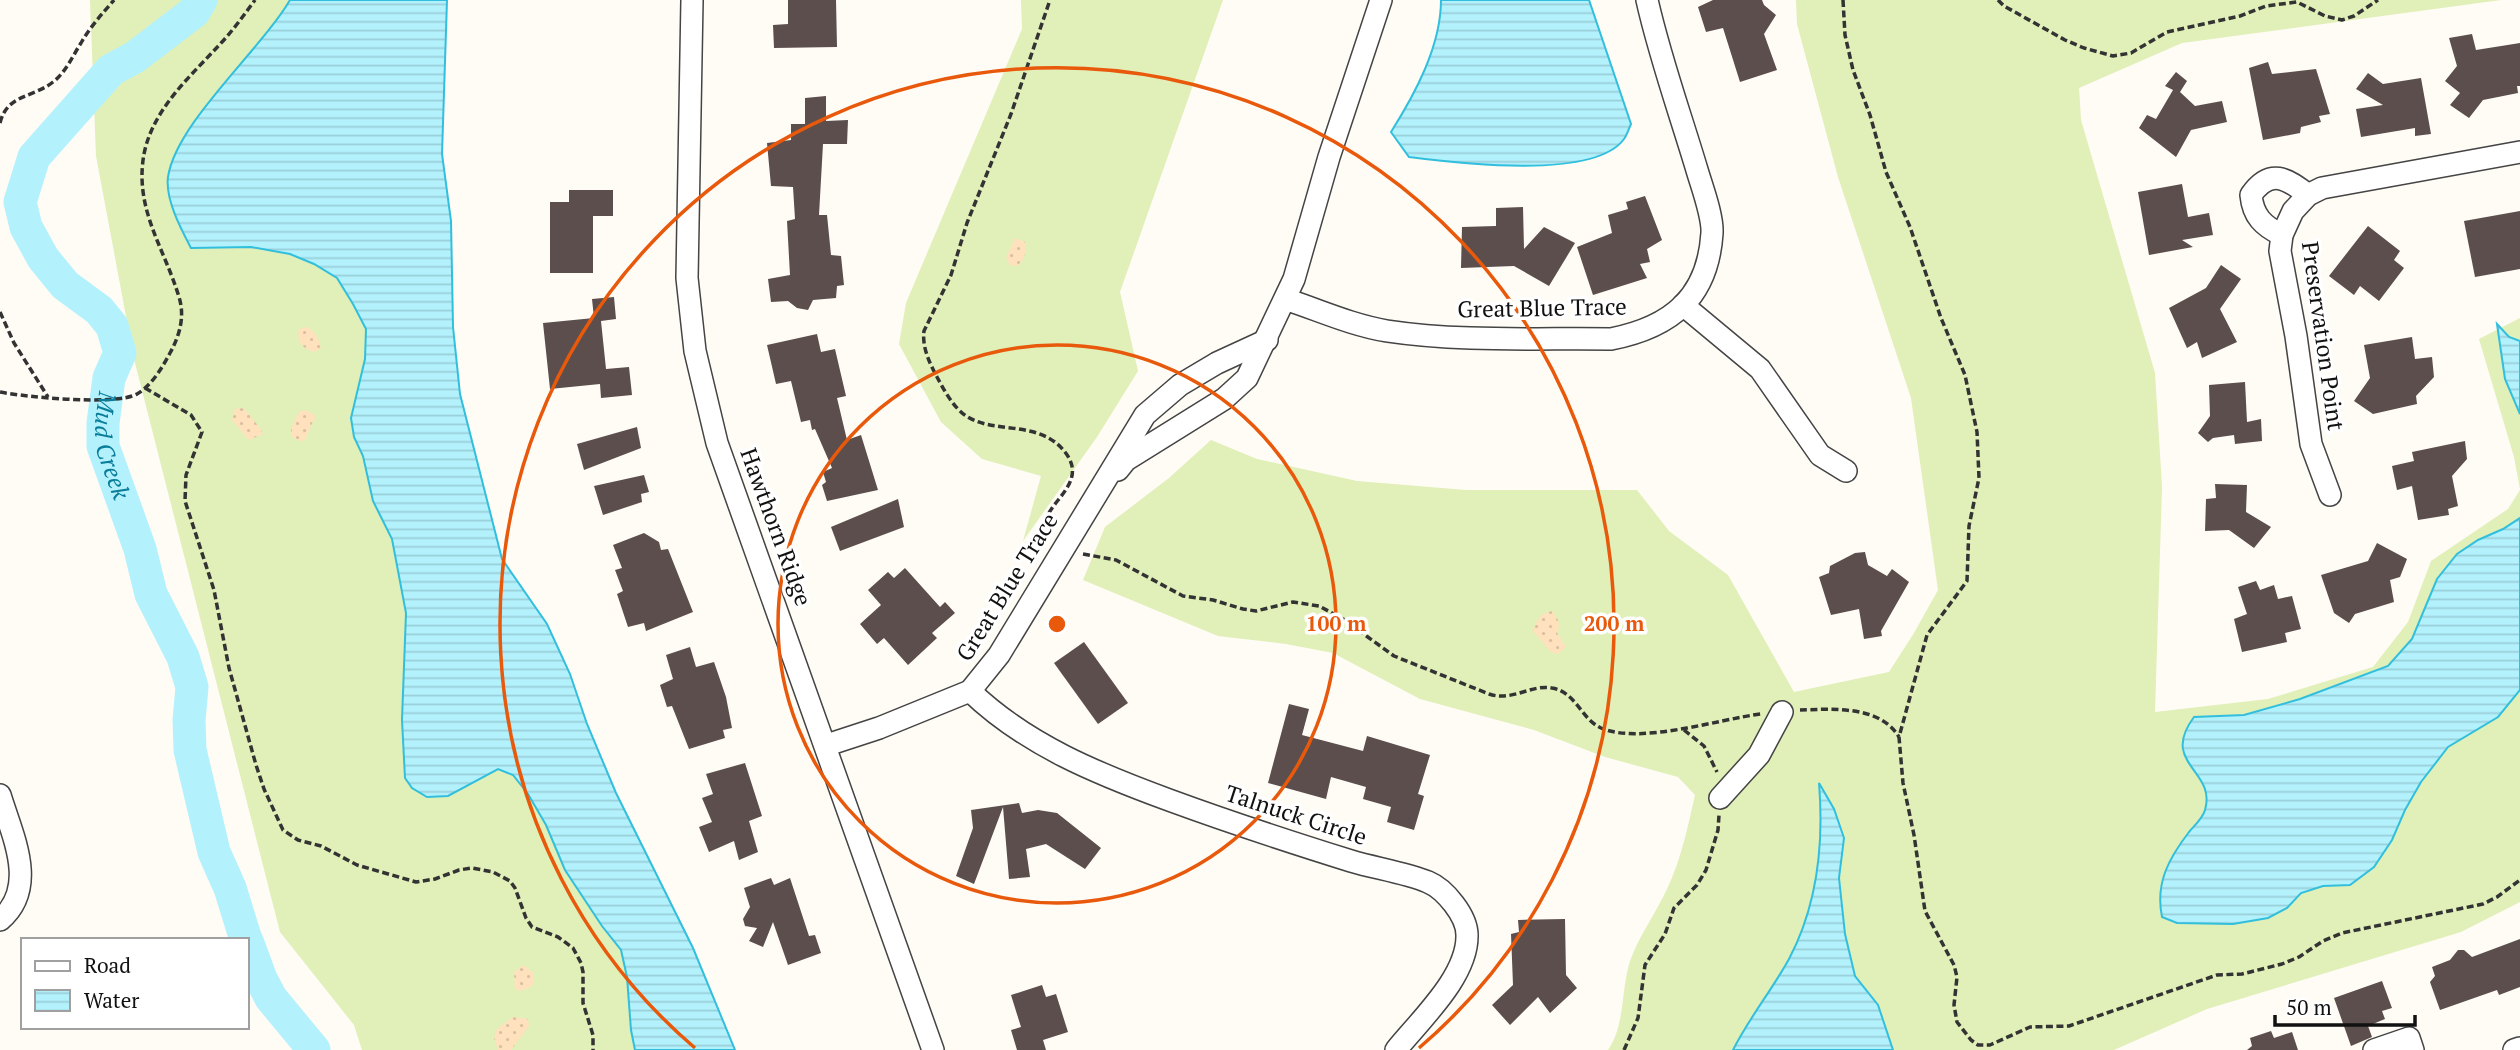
<svg xmlns="http://www.w3.org/2000/svg" width="2520" height="1050" font-family="'PT Serif',serif">
<defs>
<pattern id="sand-dots" width="8" height="8" patternUnits="userSpaceOnUse" patternTransform="scale(1.75)"><rect width="8" height="8" fill="#ffe1bd"/><path d="M2 2h.1M6 6h.1" fill="none" stroke="#dac0a1" stroke-width="1.8" stroke-linecap="round"/></pattern>
<pattern id="water-rules" width="6" height="5" patternUnits="userSpaceOnUse" patternTransform="scale(1.75)"><rect width="6" height="5" fill="#b3f2fd"/><path d="M0 2.5h6" fill="none" stroke="#99ced8"/></pattern>
</defs>
<rect width="100%" height="100%" fill="#fffbf5"/>
<g fill="#e1efb8">
<path d="M90 0H435V299L461 501 715 1050H362L354 1025 280 932 134 359 96 156Z"/>
<path d="M1021 0H1223L1120 292 1138 371 1097 437 1023 541 1041 476 982 459 941 422 899 344 906 303 1022 29Z"/>
<path d="M1796 0H2501L2182 43 2079 88 2081 120 2155 373 2162 487 2155 712 2268 699 2373 667 2408 622 2431 561 2508 509 2520 490V902L2461 932 2207 1009 2114 1050H1608C1625 1026 1621 990 1630 961 1639 936 1656 913 1667 889 1681 860 1688 826 1695 795L1678 777 1605 757 1534 730 1420 699 1333 653 1286 644 1218 636 1083 580 1105 527 1169 478 1211 440 1257 459 1357 481 1466 490H1637L1669 531 1728 575 1794 692 1889 672 1914 633 1938 590 1911 398 1838 177 1797 24Z"/>
<path d="M2520 318V489L2514 457 2479 339Z"/>
</g>
<g fill="url(#sand-dots)">
<path d="M1015 238 1025 242C1026 253 1025 259 1017 266L1010 265 1006 258Z"/>
<path d="M306 327C315 331 318 338 321 348L314 352C302 348 296 341 299 329Z"/>
<path d="M243 408C246 410 262 430 263 434L249 440 232 420 235 409Z"/>
<path d="M304 410 314 414 315 419C309 426 309 434 304 441H300L292 437 291 429 299 412Z"/>
<path d="M1552 611C1558 618 1561 624 1557 633L1566 647 1558 654 1551 652 1533 631C1537 620 1540 613 1552 611Z"/>
<path d="M524 965 533 973 534 982 531 987 519 991 515 989 514 972Z"/>
<path d="M513 1017 528 1019 529 1026 511 1050H498L494 1038 497 1029Z"/>
</g>
<g fill="url(#water-rules)" stroke="#31bfdd" stroke-width="2">
<path d="M290 0H447L442 154 451 221 453 327 460 394 502 559 547 624 570 674 587 724 616 793 693 948 735 1050H635L631 1030 627 977 621 950 602 926 565 870 546 825 528 794 513 775 498 769 448 796 427 797 412 788 405 778 402 720 406 613 392 539 373 501 363 456 354 437 351 418 365 359 366 329 353 304 337 278 314 264 290 254 251 247 191 248C181 229 165 199 168 177 176 123 260 51 290 0Z"/>
<path d="M1441 0H1589L1631 124C1629 128 1627 135 1624 139 1594 180 1455 163 1409 157L1391 132C1415 94 1441 46 1441 0Z"/>
<path d="M2497 324 2509 337 2520 341V414L2505 379Z"/>
<path d="M2520 518V690L2498 717 2448 747 2421 782 2405 810 2392 840 2374 867 2350 885 2323 886 2301 893 2287 908 2268 918 2233 924 2177 923 2162 917C2155 883 2169 858 2189 832 2194 826 2203 818 2205 810 2217 770 2159 764 2194 717L2244 715 2300 699 2388 666 2412 639 2437 579 2457 554 2478 540 2503 529Z"/>
<path d="M1819 783 1834 809 1844 838 1839 878 1845 934 1855 976 1878 1005 1893 1050H1733C1749 1018 1772 990 1789 959 1818 904 1824 844 1819 783Z"/>
</g>
<g fill="none" stroke-linecap="round" stroke-linejoin="round">
<g stroke="#b3f2fd" stroke-width="33">
<path id="s1" d="M201 0 194 12 135 57 111 70 34 157 20 202 26 227 43 258 65 285 99 310 112 326 120 353 109 378 103 423V446L140 549 151 594 183 657 192 687 189 720 190 750 214 852 230 888 246 940"/>
<path d="M247 941 261 979 271 998 314 1050"/>
</g>
</g>
<g fill="#5b4e4c">
<path d="M788 0H836L837 47 774 48 773 25 788 24Z"/>
<path d="M1713 0H1762L1764 5 1776 15 1764 34 1777 70 1740 82 1723 28 1706 32 1698 7Z"/>
<path d="M2472 34 2476 50 2520 43V86H2517L2518 93 2483 100 2469 118 2450 105 2460 93 2445 81 2457 66 2449 38Z"/>
<path d="M2268 62 2272 74 2316 69 2330 114 2319 116 2321 122 2301 127 2300 133 2263 140 2249 68Z"/>
<path d="M2176 72 2187 81 2180 92 2195 106 2222 101 2227 122 2191 130 2176 157 2139 128 2147 115 2156 119 2173 90 2165 86Z"/>
<path d="M2368 73 2383 84 2421 78 2431 134 2415 136V128L2361 137 2356 109 2383 105 2356 89Z"/>
<path d="M826 96V121L848 120 847 144H823L819 215H827L831 255 841 256 844 285 837 286 836 298 813 300 808 310 797 308 788 301 771 302 768 279 790 275 787 221 795 219 793 187 771 186 767 143 791 140V124H805V98Z"/>
<path d="M2182 184 2188 217 2209 213 2213 235 2182 240 2193 247 2149 255 2138 192Z"/>
<path d="M569 190H613V216H593V273H550V202H569Z"/>
<path d="M1645 196 1662 240 1647 249 1650 262 1640 264 1647 278 1593 295 1577 247 1612 233 1608 215 1628 209 1626 202Z"/>
<path d="M1523 207 1524 249 1544 227 1575 243 1549 286 1514 266 1461 268 1462 227 1496 226V208Z"/>
<path d="M2520 211V269L2475 277 2464 221Z"/>
<path d="M2368 226 2400 251 2394 260 2404 268 2379 301 2360 286 2354 295 2329 276Z"/>
<path d="M2221 265 2241 279 2220 309 2237 342 2202 358 2197 342 2187 348 2169 308 2206 288Z"/>
<path d="M614 297 616 319 601 321 606 369 629 367 632 395 601 398 600 384 550 389 543 323 594 318 592 299Z"/>
<path d="M817 334 821 352 835 349 846 396 837 398 847 440 861 435 878 490 827 501 822 485 826 482 823 472 832 468 815 429 812 430 810 420 801 422 791 381 776 384 767 345Z"/>
<path d="M2412 337 2415 359 2432 357 2434 377 2416 396 2417 404 2373 414 2354 401 2370 378 2364 345Z"/>
<path d="M2245 382 2247 422 2261 419 2262 441 2235 444 2234 435 2213 438 2208 442 2198 433 2210 416 2209 385Z"/>
<path d="M637 427 641 448 584 470 577 444Z"/>
<path d="M2465 441 2467 459 2452 476 2458 506 2448 509 2449 515 2418 520 2412 486 2397 490 2392 466 2414 461 2412 452Z"/>
<path d="M644 475 649 492 641 494 642 502 603 515 594 486Z"/>
<path d="M2215 484 2247 485 2246 512 2271 527 2254 548 2229 530 2205 531 2206 499 2216 498Z"/>
<path d="M898 499 904 527 840 551 831 527Z"/>
<path d="M644 533 659 542 661 550 668 549 693 612 646 631 644 623 628 627 617 594 623 591 615 570 622 568 613 545Z"/>
<path d="M2377 543 2407 559 2400 577 2390 580 2394 602 2355 614 2349 623 2334 613 2321 575 2368 561Z"/>
<path d="M1865 552 1868 565 1887 576 1892 569 1909 582 1881 631 1882 636 1864 639 1859 609 1831 615 1819 577 1829 573 1830 566 1855 553Z"/>
<path d="M905 568 940 607 945 602 955 613 932 633 937 638 908 665 884 638 877 644 860 624 881 605 868 590 888 572 894 578Z"/>
<path d="M2256 581 2260 590 2274 585 2278 599 2292 596 2301 629 2285 633 2287 642 2242 652 2234 619 2247 614 2238 587Z"/>
<path d="M1084 642 1128 703 1098 724 1054 663Z"/>
<path d="M690 647 696 667 714 662 726 697 732 728 723 730 725 738 689 749 672 706 667 707 660 685 673 679 666 655Z"/>
<path d="M1289 704 1309 709 1302 735 1363 751 1367 736 1430 755 1418 794 1424 796 1414 830 1387 822 1391 807 1363 799 1366 787 1331 777 1326 799 1268 783Z"/>
<path d="M745 763 762 816 749 821 758 852 739 860 734 841 709 852 699 827 712 822 702 798 713 794 706 774Z"/>
<path d="M1019 803 1022 813 1038 810 1057 813 1101 848 1085 869 1046 844 1026 849 1030 877 1009 879 1003 807 974 884 956 876 973 828 971 810Z"/>
<path d="M771 878 774 885 790 878 809 936 815 935 821 953 788 965 773 922 763 947 749 941 757 928 745 926 743 919 750 907 744 888Z"/>
<path d="M1565 919 1566 975 1577 988 1550 1013 1538 997 1510 1025 1492 1005 1513 985 1511 934 1519 932 1518 920Z"/>
<path d="M2520 939V987L2499 995 2497 990 2440 1010 2430 982 2435 976 2432 967 2450 960 2458 950H2464L2472 957Z"/>
<path d="M2382 981 2392 1008 2382 1011 2385 1019 2368 1026 2372 1037 2351 1046 2334 998Z"/>
<path d="M1042 985 1046 997 1056 994 1068 1032 1043 1040 1046 1050H1017L1011 1030 1021 1027 1011 995Z"/>
<path d="M2271 1031 2274 1038 2292 1032 2298 1050H2247L2252 1046 2250 1038Z"/>
</g>
<g fill="none" stroke-linecap="round" stroke-linejoin="round">
<g stroke="#444" stroke-width="24">
<g id="minor">
<path d="M692 0 687 278 695 351 717 443 933 1050"/>
<path d="M2282 235C2263 226 2253 216 2251 195 2270 168 2287 178 2308 195"/>
<path d="M1285 299C1319 310 1351 325 1387 331 1460 342 1537 338 1611 339 1672 327 1708 297 1712 233 1713 216 1702 187 1697 170 1680 113 1660 58 1647 0"/>
<path d="M1683 305 1760 369 1820 455 1846 471"/>
<path d="M1118 470 1126 460 1224 399 1247 378 1294 279 1329 157 1381 0"/>
<path d="M2330 495 2311 444 2296 336 2280 251 2282 235 2293 211 2308 195 2322 188 2520 152"/>
<path d="M970 691C1026 745 1098 774 1169 800 1229 822 1290 842 1351 861 1374 868 1407 873 1428 882 1445 889 1467 916 1467 935 1468 976 1421 1019 1396 1050"/>
<path d="M827 745 879 728 970 691 999 655 1145 415 1180 385 1217 363 1267 340"/>
<path d="M0 795C12 835 39 887 0 920"/>
<path d="M1720 798 1759 755 1782 712"/>
<path d="M2374 1050 2409 1038 2413 1050"/>
<path d="M2514 1050 2520 1048"/>
</g>
</g>
<g stroke="#333" stroke-width="3.5" stroke-dasharray="7 3.5" stroke-linecap="butt">
<path d="M1843 0 1845 35 1853 70 1870 115 1886 172 1910 227 1941 318 1965 375 1977 432 1979 478 1969 526 1967 581 1927 635 1899 737 1903 783 1914 835 1925 911 1954 965 1957 977 1954 1005 1957 1022 1971 1040 1978 1045H1990L2030 1027 2069 1026 2217 975 2242 974 2282 964 2299 957 2323 941 2342 933 2483 904 2497 897 2520 880"/>
<path d="M1998 0 2004 6 2065 40 2084 48 2113 56 2131 53 2167 32 2240 16 2266 6 2297 2 2325 16 2342 20 2354 16 2378 0"/>
<path d="M0 123C7 94 33 98 53 82 66 72 72 57 81 43 90 27 102 14 114 0"/>
<path d="M0 312 14 343 48 397"/>
<path d="M145 388 191 415 202 432 186 475 185 501 214 590 229 668 256 765 264 789 283 830 298 840 321 846 357 865 416 882 435 879 459 870 472 868 493 872 510 881 515 888 526 918 532 927 558 937 573 948 581 963 583 972V1003L593 1035V1050"/>
<path d="M0 392C26 397 116 406 137 394 152 385 162 368 170 353 180 335 185 316 179 297 164 247 134 209 144 154 153 108 192 75 222 42 234 29 244 15 255 0"/>
<path d="M1049 533C1032 507 1093 488 1065 452 1039 419 995 435 966 416 953 407 944 390 937 377 929 362 922 347 924 331L951 275 967 223 1011 114 1050 0"/>
<path d="M1083 554 1116 560 1183 596 1213 600 1243 609 1256 611 1293 602 1319 606 1343 619 1394 656 1489 694C1512 702 1531 684 1552 688 1576 692 1581 719 1601 728 1640 745 1719 719 1761 714"/>
<path d="M1800 710C1832 709 1880 705 1899 737"/>
<path d="M1684 730 1704 746 1717 772"/>
<path d="M1624 1050 1638 1018 1645 965 1665 934 1674 908 1697 885 1706 870 1718 830 1719 815"/>
</g>
<use href="#minor" stroke="#fff" stroke-width="21"/>
</g>
<g fill="none" stroke="#e8590c" stroke-width="3.5">
<circle cx="1057" cy="624" r="279"/>
<path d="M695 1048A557 557 0 1 1 1419 1048"/>
</g>
<g text-anchor="middle" stroke-width="7" stroke-linejoin="round" paint-order="stroke">
<g font-size="23" fill="#111" stroke="#fff">
<text transform="translate(1542 308) rotate(-1)" y="8">Great Blue Trace</text>
<text transform="translate(2323 336) rotate(82)" y="8">Preservation Point</text>
<text transform="translate(776 527) rotate(70)" y="8">Hawthorn Ridge</text>
<text transform="translate(1007 587) rotate(-58)" y="8">Great Blue Trace</text>
<text transform="translate(1296 815) rotate(18)" y="8">Talnuck Circle</text>
</g>
<g font-size="24" font-style="italic" fill="#0a7d9b" stroke="#fff">
<text dy="8" stroke="none"><textPath href="#s1" startOffset="562">Mud Creek</textPath></text>
</g>
</g>
<circle cx="1057" cy="624" r="10" fill="#e8590c" stroke="#fff" stroke-width="3.5"/>
<g font-size="21" text-anchor="middle" font-weight="bold" fill="#e8590c" stroke="#fff" stroke-width="7" stroke-linejoin="round" paint-order="stroke">
<text x="1336" y="631">100 m</text>
<text x="1614" y="631">200 m</text>
</g>
<rect x="21" y="938" width="228" height="91" fill="#ffffff" stroke="#a0a0a0" stroke-width="2"/>
<rect x="35" y="961" width="35" height="10" fill="#ffffff" stroke="#a0a0a0" stroke-width="2"/>
<text x="84" y="973" font-size="21" fill="#111111">Road</text>
<rect x="35" y="990" width="35" height="21" fill="url(#water-rules)" stroke="#a0a0a0" stroke-width="2"/>
<text x="84" y="1008" font-size="21" fill="#111111">Water</text>
<path d="M2275 1015v10h140v-10" fill="none" stroke="#111111" stroke-width="3.5"/>
<text x="2286" y="1015" font-size="21" fill="#111111" stroke="#ffffff" stroke-width="5" paint-order="stroke">50 m</text>
</svg>
